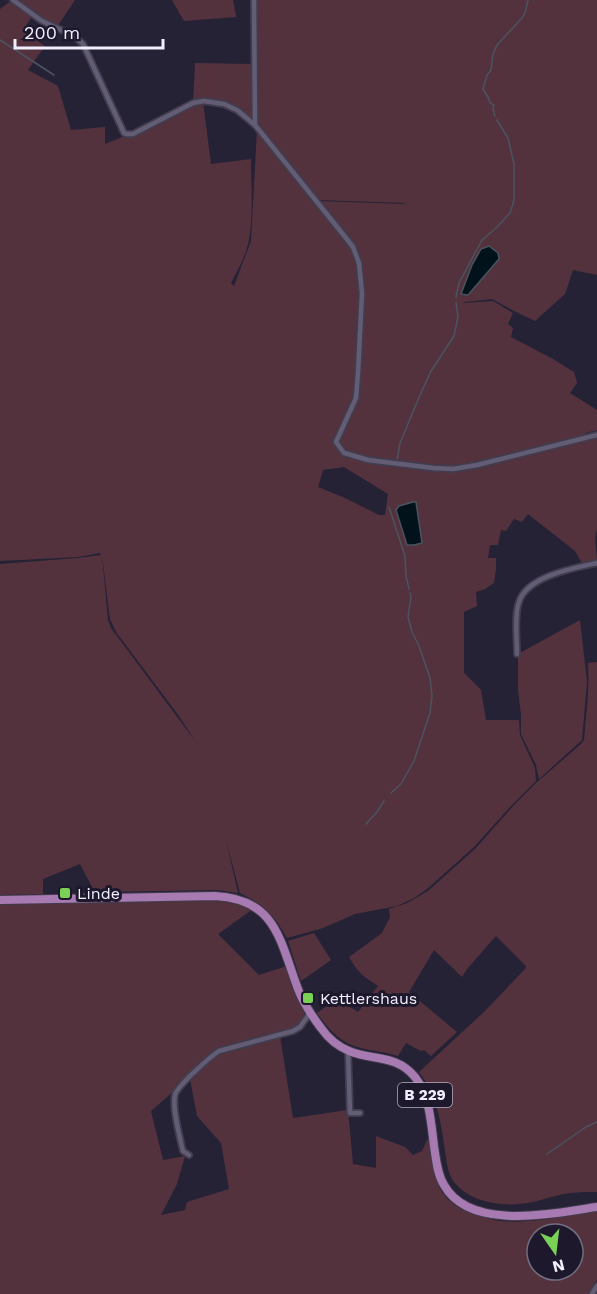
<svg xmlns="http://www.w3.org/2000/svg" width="597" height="1294" font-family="'Work Sans',sans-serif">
<rect width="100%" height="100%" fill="#262236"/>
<g fill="#53323e" fill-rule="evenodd">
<path d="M12 0 32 16 23 31 45 46 28 70 58 86 71 130 105 127V144L127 135 193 103 203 102 211 164 251 159C251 185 254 219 248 244 245 258 237 271 231 283L234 286 251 241 257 129 348 243 357 260 361 293 356 389 354 398 335 443 338 449 346 456 359 461 402 467 453 471 597 436V530C593 539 597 551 597 561L583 565 575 551 528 514 522 522 514 519 506 531 501 530 498 545H490L488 558H496V569L494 583 485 589 476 592 477 606 464 612V673L481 690 486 720H519L520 735 535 768 536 781 511 806 474 847 427 889 414 898 397 906 355 914 323 928 287 938C274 915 263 904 240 893L226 840 238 893 218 890 91 892 92 887 80 864 43 879V894L0 895V564L77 558 101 555 100 553 78 557 0 561V9ZM344 467 388 494 385 515H379L345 498 318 487 323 470ZM102 555 110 619 116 632 179 716 195 741 111 628 108 620Z"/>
<path d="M14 0H75L57 27 43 20Z"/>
<path d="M172 0H233L236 17 184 21Z"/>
<path d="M255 0H597V275L573 270 565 294 535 321 514 311 492 299 465 302 464 303 493 301 513 313 508 324 513 328 511 337 553 359 574 372 577 383 570 393 597 410V430L586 433 578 439 477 464 452 468 396 463 360 457 348 451 340 443 341 436 355 404 363 293 354 246 349 237 319 201 404 204 405 203 317 200 279 153 257 124Z"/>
<path d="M195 63 253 64 254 122C240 112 226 99 208 99 203 99 198 101 193 102Z"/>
<path d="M580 620 587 682 582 740 539 779 536 765 521 734V715L518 690V654Z"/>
<path d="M597 662V1192C586 1192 575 1192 564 1194 552 1196 540 1201 528 1203 505 1207 472 1203 457 1185 452 1181 450 1175 448 1169 442 1135 441 1100 419 1072L485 1011 525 969 526 966 496 936 467 969 462 977 434 950 409 992 457 1032 431 1056 424 1050 421 1051 406 1043 398 1056C386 1052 373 1051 361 1048 342 1044 328 1029 317 1013L337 999 358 1012 378 986C362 975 359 974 349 957L382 933 390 917 389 909 407 903 428 891 476 848 513 806 536 783 581 744 584 740C586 714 590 689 588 663Z"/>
<path d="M181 898 233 901 253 909 218 934 259 975 287 966 309 1014 297 1029 223 1048 151 1111 163 1160 185 1156 177 1184 161 1215 185 1210 187 1202 229 1189 221 1143 197 1116 190 1079 216 1055 223 1050 280 1036 293 1118 348 1110 353 1164 376 1168V1136L405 1147 413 1155 422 1151 430 1134C431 1155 432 1179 445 1196 452 1205 463 1210 473 1213 482 1216 490 1220 500 1221 530 1224 567 1216 597 1211V1280L594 1283 597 1284V1294H0V905ZM537 1234H573V1270H537Z"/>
<path d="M314 933 331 960 301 981 288 941Z"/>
</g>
<g fill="#02121b" stroke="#4a545f" stroke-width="1.5">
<path d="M489 246 498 253 499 259 468 295 461 294 472 265 481 249Z"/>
<path d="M413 502H416L422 543 414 545H407L396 510 399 506Z"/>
</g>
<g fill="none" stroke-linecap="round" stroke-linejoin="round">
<g stroke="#4a545f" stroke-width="1.5">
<path d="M0 40 54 75"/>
<path d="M495 116 493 109 494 105 490 103 489 99 483 89 487 75 491 70 493 54 497 45 522 18 525 13 528 0"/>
<path d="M456 297 459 283 482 240 496 228 510 213 512 207 514 200V164L508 138 497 120"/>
<path d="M397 460 400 443 420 395 431 371 454 336 458 317 456 302"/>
<path d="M389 507 405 556 406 576 409 589"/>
<path d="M391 793 401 784 414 761 430 713 432 696 430 678 419 646 412 632 408 617 411 597 410 593"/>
<path d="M366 824 377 812 384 801"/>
<path d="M547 1154 586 1127 597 1122"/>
</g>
<g stroke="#423d4e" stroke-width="8">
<g id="minor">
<path d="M13 0 42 21 74 36 83 44 124 133 127 134H133L193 103 204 101 224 104 237 110 255 125 346 238 353 247 359 263 362 293 358 373 356 398 336 442 344 453 348 454 368 460 433 468 453 469 477 465 597 435"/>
<path d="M254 0 255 125"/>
<path d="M517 654C517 640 514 614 519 602 527 576 574 568 597 563"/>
<path d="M348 1051 350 1113H360"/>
<path d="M189 1155 183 1151 182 1147C179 1133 172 1108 175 1095 177 1086 210 1057 219 1051L293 1031 300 1027 310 1013"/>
<path d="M592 1294 597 1286"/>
</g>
</g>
<g stroke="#423d4e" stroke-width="10">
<path id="primary" d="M0 900 215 896C277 899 280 942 298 989 303 1003 312 1016 321 1028 328 1038 337 1046 349 1051 373 1061 396 1054 415 1077 430 1096 431 1123 434 1146 436 1159 437 1174 444 1185 470 1232 554 1213 597 1207"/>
</g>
<use href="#minor" stroke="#625d75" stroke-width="4.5"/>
<use href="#primary" stroke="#a87ab2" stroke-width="8"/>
</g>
<g fill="#7bd156" stroke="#1d182c" stroke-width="2">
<rect x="59" y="887" width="12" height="12" rx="3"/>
<rect x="302" y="992" width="12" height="12" rx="3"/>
</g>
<g text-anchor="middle" stroke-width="6" stroke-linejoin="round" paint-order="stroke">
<rect fill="#1d182c" stroke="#b1aebe" stroke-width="1.5" x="398" y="1083" width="54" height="24" rx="4.5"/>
<g font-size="15" font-weight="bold" fill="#f1effd">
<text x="425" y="1100">B 229</text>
</g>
<g font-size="16" fill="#f1effd" stroke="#1d182c" text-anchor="start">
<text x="77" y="899">Linde</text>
<text x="320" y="1004">Kettlershaus</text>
</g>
</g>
<g transform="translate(555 1252) rotate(166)"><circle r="28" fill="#1d182c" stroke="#726e80" stroke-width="1.5"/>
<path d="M0-4.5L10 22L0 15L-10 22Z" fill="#7bd156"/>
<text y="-9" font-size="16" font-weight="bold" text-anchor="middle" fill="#f1effd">N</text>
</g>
<path d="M15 39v9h148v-9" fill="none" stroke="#f1effd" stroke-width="3"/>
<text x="24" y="39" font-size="18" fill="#f1effd" stroke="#1d182c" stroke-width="4.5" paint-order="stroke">200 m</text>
</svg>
